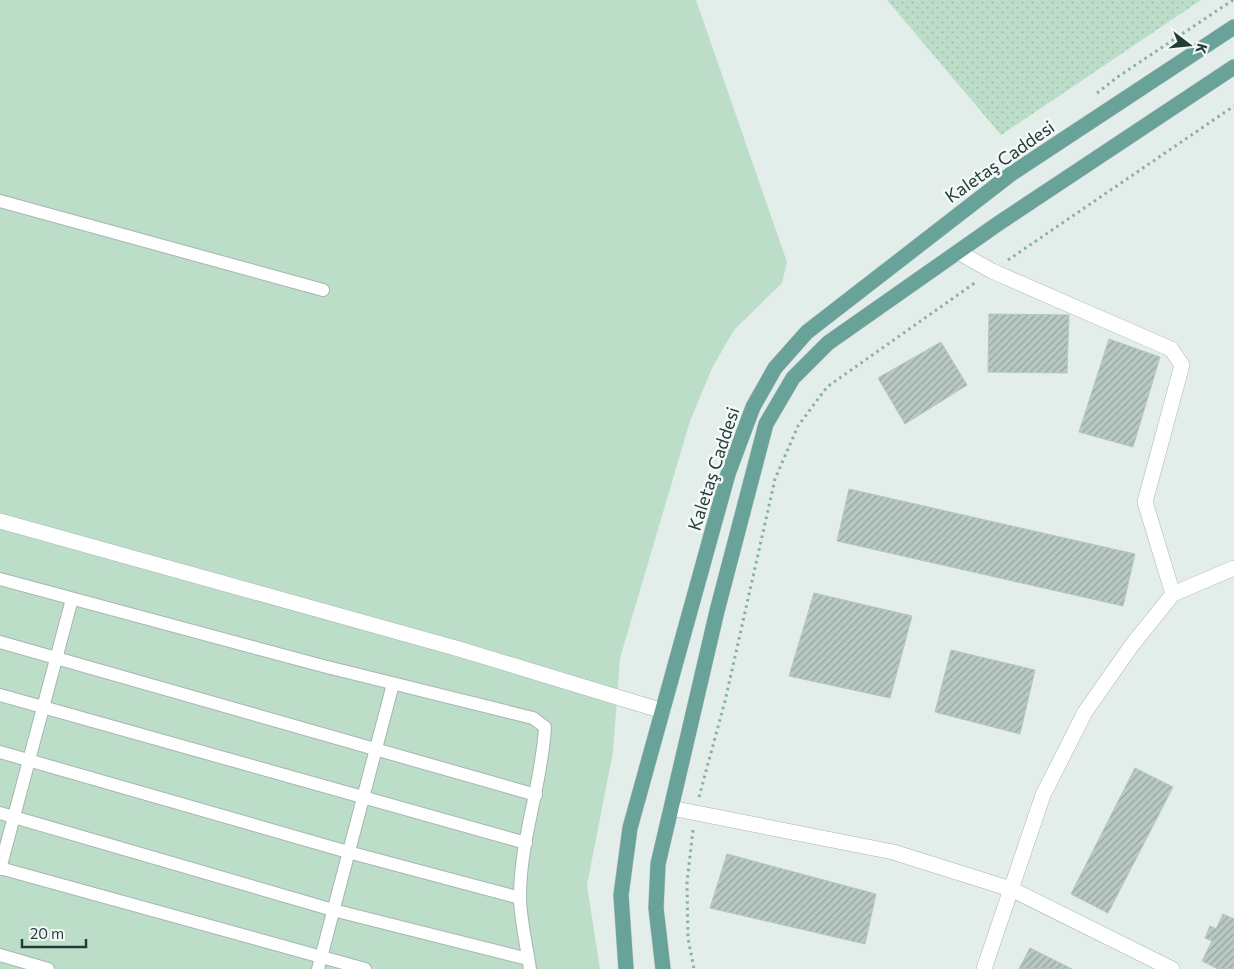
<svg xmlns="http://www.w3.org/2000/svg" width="1234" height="969" font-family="Commissioner,sans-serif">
<defs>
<pattern id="grass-dots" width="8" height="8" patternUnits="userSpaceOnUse" patternTransform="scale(1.25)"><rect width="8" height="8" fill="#bcdec9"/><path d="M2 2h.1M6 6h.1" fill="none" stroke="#a1c0ad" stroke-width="1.8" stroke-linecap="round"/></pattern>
<pattern id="building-hatch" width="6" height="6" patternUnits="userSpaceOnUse" patternTransform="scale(1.25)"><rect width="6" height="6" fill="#b8c8c3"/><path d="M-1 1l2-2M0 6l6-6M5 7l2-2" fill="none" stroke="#95a49f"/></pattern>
</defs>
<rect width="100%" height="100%" fill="#e3ede9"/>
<path fill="url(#grass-dots)" d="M887 0H1201L1001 135Z"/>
<path fill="#bcdec9" d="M0 0H696L787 262 782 283 734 330 712 368 690 421 620 658 613 752 587 885 600 969H0Z"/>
<g fill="url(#building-hatch)" stroke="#b5c6c1">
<path d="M989 314 1069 315 1067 373 988 372Z"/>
<path d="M1109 339 1160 357 1133 447 1079 432Z"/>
<path d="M941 342 967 385 905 424 878 378Z"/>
<path d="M849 489 1135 554 1123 606 837 541Z"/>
<path d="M814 593 912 616 890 698 789 676Z"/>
<path d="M951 650 1035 670 1020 734 935 712Z"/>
<path d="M1135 768 1173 787 1108 913 1071 894Z"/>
<path d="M727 854 876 894 865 944 710 908Z"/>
<path d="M1223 914 1234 919V969H1218L1202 961 1212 941 1205 938 1210 926 1216 929Z"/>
<path d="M1030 948 1072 969H1019Z"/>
</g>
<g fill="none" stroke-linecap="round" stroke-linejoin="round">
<g stroke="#a6b5b1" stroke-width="14">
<g id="service">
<path d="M0 201 323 290"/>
<path d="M0 579 323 666 533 718 545 727C542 784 520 839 520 897 520 918 527 948 530 969"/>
<path d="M0 642 536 795"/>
<path d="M0 695 526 843"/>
<path d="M0 752 348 852 520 898"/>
<path d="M0 813 333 910 528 959"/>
<path d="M0 868 365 969"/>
<path d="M0 869 72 599"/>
<path d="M0 955 48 969"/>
<path d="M318 969 393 684"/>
</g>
</g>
<g stroke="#a6b5b1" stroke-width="16">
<g id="minor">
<path d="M958 252 992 271 1171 349 1182 365 1145 502 1173 594"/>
<path d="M0 521 459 649 663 711"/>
<path d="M671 808 893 852 1011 889 1172 969"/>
<path d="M984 969 1043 795 1085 712 1132 645 1173 594 1234 568"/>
</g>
</g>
<g stroke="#c1c9c8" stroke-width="16">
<g id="primary">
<path d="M626 969 621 895 630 828 728 474 753 407 775 368 807 332 1011 174 1234 27"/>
<path d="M663 969 656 908 658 864 717 611 766 424 793 378 828 343 999 223 1234 67"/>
</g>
</g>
<g stroke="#84b0a7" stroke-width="3" stroke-dasharray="2.5 4" stroke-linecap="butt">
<path d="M1097 93 1119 76 1233 0"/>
<path d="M1008 260 1234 106"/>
<path d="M699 797 725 701 775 479 798 426 827 387 976 282"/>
<path d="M693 830 687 882 688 938 694 969"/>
</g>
<use href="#service" stroke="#fff" stroke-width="12"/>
<use href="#minor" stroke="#fff" stroke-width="15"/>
<use href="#primary" stroke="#68a299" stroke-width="15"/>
</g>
<g text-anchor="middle" stroke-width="5" stroke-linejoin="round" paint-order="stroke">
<g font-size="18" fill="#233e39" stroke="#f4f9f7">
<text transform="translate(1000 162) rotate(-35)" y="6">Kaletaş Caddesi</text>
<text transform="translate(714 469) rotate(-72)" y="6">Kaletaş Caddesi</text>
</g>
</g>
<g transform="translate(1189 45) rotate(106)" stroke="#f4f9f7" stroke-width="4" paint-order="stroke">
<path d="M0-4L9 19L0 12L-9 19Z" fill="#233e39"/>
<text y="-8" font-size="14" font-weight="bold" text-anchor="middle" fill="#233e39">K</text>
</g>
<path d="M22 939v8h64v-8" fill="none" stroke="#233e39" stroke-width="2.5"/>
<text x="30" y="939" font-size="15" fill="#233e39" stroke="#f4f9f7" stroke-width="4" paint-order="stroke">20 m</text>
</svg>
